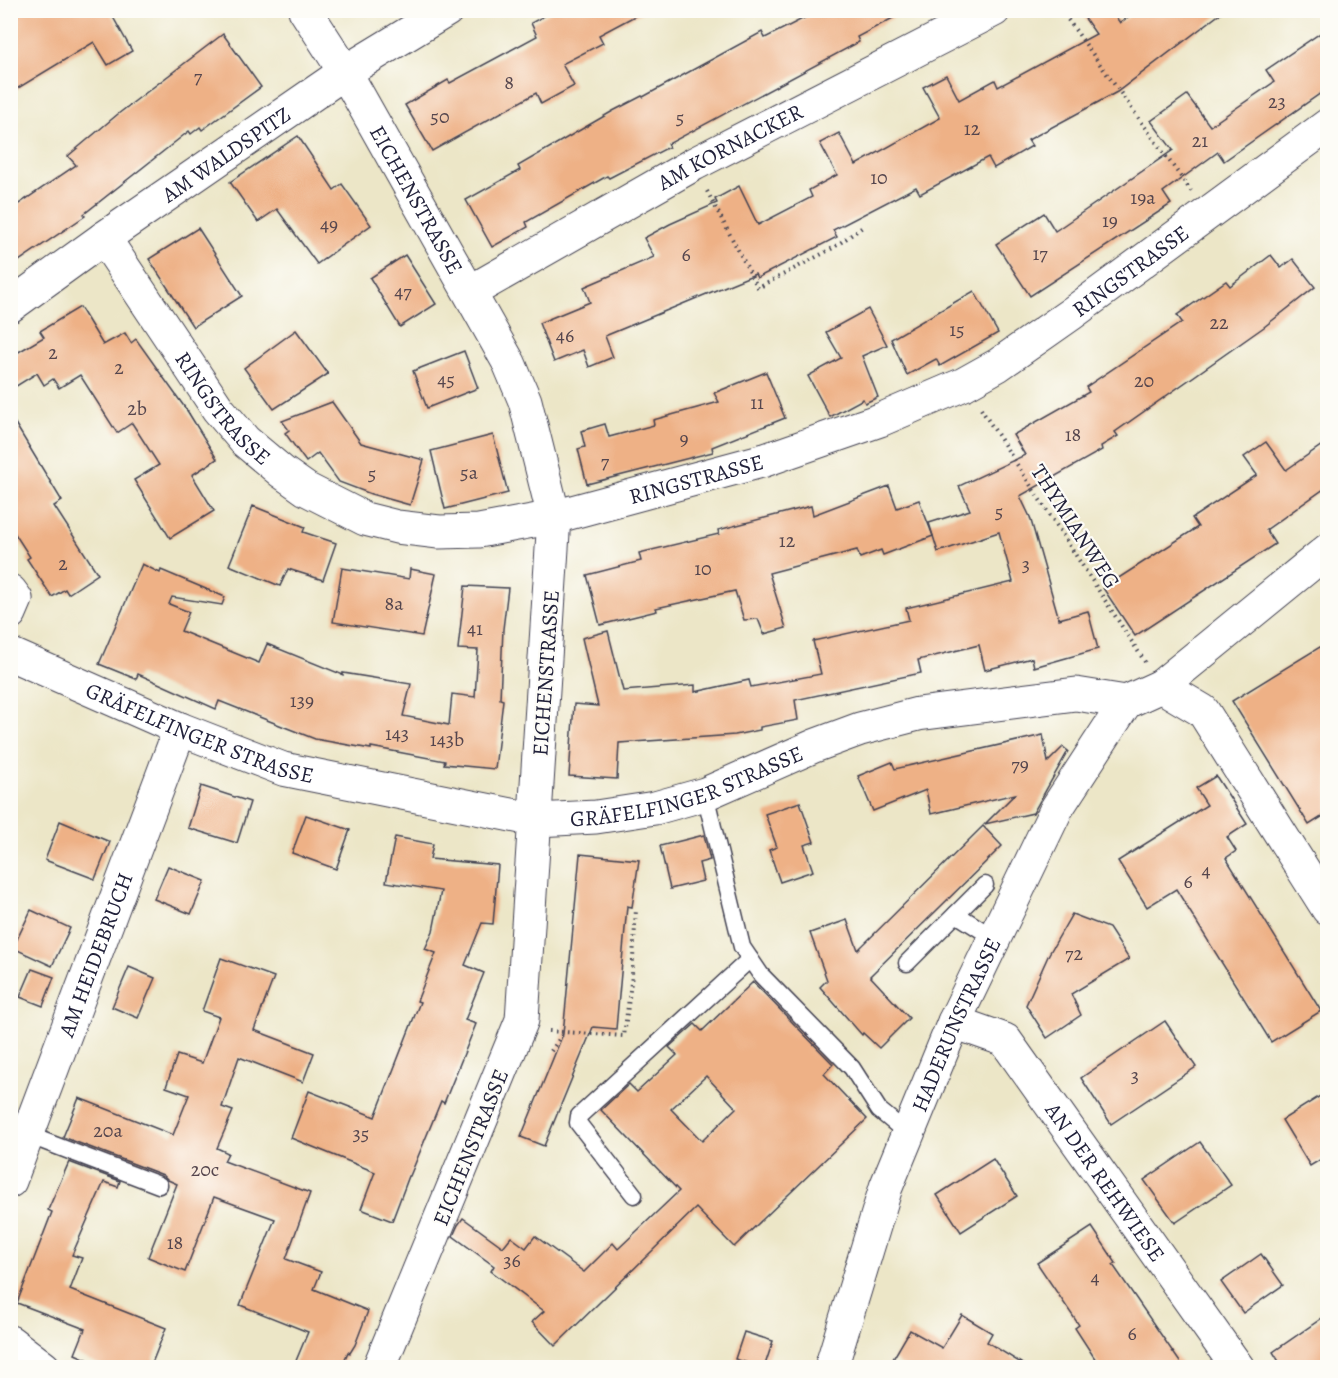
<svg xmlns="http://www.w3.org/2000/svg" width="1338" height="1378" font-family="Alegreya,serif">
<rect width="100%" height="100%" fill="#fdfcf7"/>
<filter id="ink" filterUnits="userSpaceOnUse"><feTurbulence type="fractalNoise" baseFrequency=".0167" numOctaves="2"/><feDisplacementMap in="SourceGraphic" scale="12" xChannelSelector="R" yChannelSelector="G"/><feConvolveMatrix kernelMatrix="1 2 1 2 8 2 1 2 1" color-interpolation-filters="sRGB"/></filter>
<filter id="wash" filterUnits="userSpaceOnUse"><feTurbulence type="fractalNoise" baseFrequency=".008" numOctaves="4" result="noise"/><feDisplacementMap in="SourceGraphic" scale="24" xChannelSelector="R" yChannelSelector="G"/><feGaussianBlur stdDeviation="1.35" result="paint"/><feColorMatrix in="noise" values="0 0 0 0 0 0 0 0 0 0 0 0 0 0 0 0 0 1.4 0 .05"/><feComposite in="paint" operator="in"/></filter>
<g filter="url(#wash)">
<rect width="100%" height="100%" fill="#ece6c7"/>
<g id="blocks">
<g fill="#eeb186" fill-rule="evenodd">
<path d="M10 10H109L132 51 108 65 94 42 10 93Z"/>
<path d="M555 10H646L599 35 603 43 562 64 574 86 541 104 536 93 432 151 405 105 448 80 450 83 537 36 531 23Z"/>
<path d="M820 10H908L857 37 859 42 668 144 669 147 609 178 607 176 526 222 528 227 492 247 466 200 520 170 518 166 613 111 642 96 643 97 762 32 765 38Z"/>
<path d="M1079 10H1111L1120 23 1138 10H1225L1117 92 1028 140 1032 146 994 168 988 157 920 194 916 187 833 230 837 237 757 278 755 274 605 336 613 357 589 367 583 350 554 362 539 323 590 302 584 287 654 257 644 238 670 224 717 203 715 199 739 186 758 225 812 197 809 190 837 175 820 143 839 133 856 165 940 118 923 87 946 75 959 100 995 80 998 87 1096 34Z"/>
<path d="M1328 28V88L1224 161 1218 152 1163 192 1171 204 1030 296 996 244 1044 213 1055 231 1061 227 1173 150 1151 121 1187 95 1210 126 1274 82 1266 70Z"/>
<path d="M223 34 261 87 202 130 200 127 191 134 189 131 84 214 85 216 10 267V210L76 165 68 156 118 114Z"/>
<path d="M298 136 334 190 342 184 371 225 317 264 277 209 258 222 230 182Z"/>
<path d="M198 228 242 296 193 327 149 259Z"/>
<path d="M405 255 436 304 400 327 370 278Z"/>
<path d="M1271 255 1281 268 1293 259 1315 287 1264 327 1115 432 1118 436 1101 446 1102 450 1020 496 1030 517 1059 619 1088 611 1098 649 1034 667 1032 658 985 670 979 645 918 660 921 673 795 700 798 720 760 727V730L735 735 619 743 617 779 569 776 574 704 598 706 582 638 608 631 623 691 695 685V692L749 680 751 687 821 674 813 641 909 620 906 608 1013 582 999 532 938 552 929 523 970 510 959 486 1025 455 1013 435 1089 392 1086 387 1182 322 1177 315 1226 281 1230 286Z"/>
<path d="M974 291 998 333 940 366 936 359 907 375 891 339Z"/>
<path d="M80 307 103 345 125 333 131 343 136 339 188 412 217 459 192 475 214 511 170 538 134 480 159 465 132 423 117 433 80 375 59 388 53 379 44 385 37 373 10 390V357L44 337 40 331Z"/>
<path d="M868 309 887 345 862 356 878 397 865 403 863 399 830 417 808 376 841 358 826 332Z"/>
<path d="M296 330 328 374 274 409 244 368Z"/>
<path d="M464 351 478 388 427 408 413 371Z"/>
<path d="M766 372 785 418 712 447 713 452 587 484 578 449 585 447 581 431 605 424 609 437 654 425 653 420 719 402 714 393Z"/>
<path d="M332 402 361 443 424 460 410 505 371 494 339 482 318 453 306 462 285 433 289 430 282 421Z"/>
<path d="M10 415 62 501 54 506 98 574 68 594 65 589 52 597 27 559 30 557 10 526Z"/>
<path d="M493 435 508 493 445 509 431 451Z"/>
<path d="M1328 441V486L1266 530 1275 544 1135 636 1103 588 1198 527 1192 518 1257 475 1244 457 1266 442 1286 470Z"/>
<path d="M889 486 897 508 919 500 933 536 883 555 881 550 860 558 857 550 769 573 786 628 764 634 758 619 744 620 735 591 656 608 657 611 600 625 587 575 641 561 639 553 719 534 718 530 811 506 813 515Z"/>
<path d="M253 506 305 527 303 532 336 543 323 580 288 569 280 586 229 565Z"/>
<path d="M142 564 160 573 161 570 225 597 222 605 172 597 169 604 189 612 181 631 259 663 267 644 343 675V673L411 684 403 716 449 725 452 694 475 697 478 650 458 649 465 586 508 588 503 629 500 699 503 700 495 769 444 764 445 761 371 747V749L315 739 219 701 216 709 138 674 136 679 99 664Z"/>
<path d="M342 568 409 579 410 569 436 574 422 636 333 622Z"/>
<path d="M1328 642V813L1309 825 1232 701Z"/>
<path d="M1043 735 1048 762 1063 747 1068 751 1033 813 985 824 1015 794 931 814 926 790 873 811 858 776 892 762 895 769Z"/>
<path d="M1216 776 1247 824 1227 837 1236 851 1226 858 1321 1011 1271 1042 1176 889 1147 907 1118 861 1207 805 1196 788Z"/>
<path d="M201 786 250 802 237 843 188 828Z"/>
<path d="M800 802 814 842 804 845 813 871 780 882 769 850 777 847 765 814Z"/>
<path d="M306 815 350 830 336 869 292 853Z"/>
<path d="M60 821 110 842 95 879 45 860Z"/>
<path d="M983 826 1002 846 870 976 909 1018 879 1048 863 1033 862 1035 820 987 827 980 810 933 847 920 858 950Z"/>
<path d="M704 835 710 860 699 863 703 881 670 889 660 846Z"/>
<path d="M395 837 433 844 430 859 498 865 493 924 482 923 465 965 484 973 465 1020 476 1024 444 1103 441 1101 410 1176H409L392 1221 361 1209 375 1172 291 1138 309 1091 375 1117 420 1002 417 1001 436 953 425 949 433 931 441 891 386 882Z"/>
<path d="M580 854 639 860 632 907 627 906 616 1029 593 1027 544 1146 521 1137 563 1034Z"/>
<path d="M168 866 205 881 191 914 154 899Z"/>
<path d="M31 910 70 928 52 966 13 948Z"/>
<path d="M1072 914 1109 928 1129 959 1071 994 1081 1015 1047 1038 1026 1005 1049 954Z"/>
<path d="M221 958 274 977 254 1030 314 1053 303 1082 239 1057 222 1107 233 1111 217 1148 228 1153 224 1161 310 1193 286 1259 321 1272 314 1289 368 1311 355 1345 350 1353 348 1352 341 1368H293L308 1332 240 1305 275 1219 214 1197 185 1272 148 1257 177 1184 168 1180 163 1175 63 1137 79 1098 173 1135 189 1095 166 1087 177 1055 202 1063 219 1017 202 1011Z"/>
<path d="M129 967 155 978 138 1018 112 1007Z"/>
<path d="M32 969 54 977 43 1006 20 997Z"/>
<path d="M753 982 833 1064 824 1074 867 1119 734 1247 696 1208 555 1346 532 1322 544 1311 491 1271 494 1266 453 1236 458 1225 463 1218 503 1247 511 1237 526 1248 535 1236 584 1272 613 1243 618 1249 679 1191 601 1110 629 1084 637 1092 677 1055 669 1047 695 1024 702 1031ZM706 1076 736 1108 702 1141 671 1109Z"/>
<path d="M1165 1021 1196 1067 1111 1124 1081 1078Z"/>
<path d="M1328 1091V1155L1310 1166 1282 1120Z"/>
<path d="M1200 1142 1231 1185 1175 1223 1144 1180Z"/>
<path d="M993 1159 1017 1196 961 1232 937 1195Z"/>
<path d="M69 1162 120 1181 118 1187 104 1182 72 1255 82 1258 70 1290 166 1328 150 1368H107L75 1354 85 1329 17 1303 52 1212 48 1210Z"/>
<path d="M1092 1227 1116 1263 1113 1265 1184 1368H1101L1075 1328 1079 1325 1037 1263Z"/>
<path d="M1261 1254 1283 1285 1243 1313 1221 1282Z"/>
<path d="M1328 1314V1368H1283L1273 1352Z"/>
<path d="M962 1315 992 1333 987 1342 1029 1368H907L893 1359 910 1330 942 1348Z"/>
<path d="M744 1332 773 1341 764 1368 735 1359Z"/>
</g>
</g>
</g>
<g filter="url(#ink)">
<use href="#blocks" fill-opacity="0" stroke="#403f50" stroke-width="1.5"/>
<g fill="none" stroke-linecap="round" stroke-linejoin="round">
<g stroke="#403f50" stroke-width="19">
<g id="lane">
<path d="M705 794 742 947 761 975 852 1068 879 1110 908 1134"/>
<path d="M956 914 994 938"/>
<path d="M907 963 985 885"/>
<path d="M28 1135 159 1185"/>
<path d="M634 1195 578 1123 579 1116 750 959"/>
</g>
</g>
<g stroke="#403f50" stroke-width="35">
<g id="street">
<path id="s1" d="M305 10 345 72 509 363 525 401 554 517 522 1020 379 1368"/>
<path id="s2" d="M104 238 218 409 245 441 282 472 306 489 365 519 397 527 439 532 479 531 554 517 765 460 880 420 964 384 998 365 1071 314 1328 125"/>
<path id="s3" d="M470 292 694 164 994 10"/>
<path id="s4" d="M10 306 104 238 345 72 447 10"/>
<path d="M10 591 16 599 10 613"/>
<path id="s5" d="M10 654 180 729 283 769 536 820 596 817 655 808 705 794 814 746 860 729 918 714 1076 694 1126 702 1161 686 1328 550"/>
<path d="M1161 686 1203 711 1328 909"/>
<path id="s6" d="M954 1022 1005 1040 1238 1368"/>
<path id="s7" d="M10 1181 180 729"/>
<path d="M10 1342 44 1368"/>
<path id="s8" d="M831 1368 886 1187 954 1022 1057 808 1126 702"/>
</g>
</g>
<g stroke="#403f50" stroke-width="4" stroke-dasharray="1.5 4.5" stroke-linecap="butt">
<path d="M1061 10 1191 191"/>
<path d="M707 191 758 288 833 248 864 226"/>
<path d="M981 409 1145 662"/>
<path d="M549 1031 624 1036 632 975 636 909"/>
<path d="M551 1051 564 1032"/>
</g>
<use href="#lane" stroke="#fff" stroke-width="16"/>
<use href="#street" stroke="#fff" stroke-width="33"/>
</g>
</g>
<g text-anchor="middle" stroke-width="4.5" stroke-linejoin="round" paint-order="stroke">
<g font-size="20" fill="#55464e">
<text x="198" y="83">7</text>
<text x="509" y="89">8</text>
<text x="1277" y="108">23</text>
<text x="440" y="123">50</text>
<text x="680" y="124">5</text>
<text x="972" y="135">12</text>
<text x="1200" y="147">21</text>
<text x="879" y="184">10</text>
<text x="1143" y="204">19a</text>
<text x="1110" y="227">19</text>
<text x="329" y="231">49</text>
<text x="1040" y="260">17</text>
<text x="686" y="261">6</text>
<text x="403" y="298">47</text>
<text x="1219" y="329">22</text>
<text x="957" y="336">15</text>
<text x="565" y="342">46</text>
<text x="53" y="359">2</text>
<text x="119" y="374">2</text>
<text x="446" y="386">45</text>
<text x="1144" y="387">20</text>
<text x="757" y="409">11</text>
<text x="137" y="415">2b</text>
<text x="1073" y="441">18</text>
<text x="684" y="445">9</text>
<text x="605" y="468">7</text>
<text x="469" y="479">5a</text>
<text x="372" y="480">5</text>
<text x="999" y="518">5</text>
<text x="787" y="547">12</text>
<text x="63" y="570">2</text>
<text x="1026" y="571">3</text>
<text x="703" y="575">10</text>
<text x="394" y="610">8a</text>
<text x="475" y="635">41</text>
<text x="302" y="707">139</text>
<text x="397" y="740">143</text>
<text x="447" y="746">143b</text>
<text x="1020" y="771">79</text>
<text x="1206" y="877">4</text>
<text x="1188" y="888">6</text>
<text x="1074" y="960">72</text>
<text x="1135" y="1082">3</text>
<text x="108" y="1137">20a</text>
<text x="361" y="1140">35</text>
<text x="205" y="1176">20c</text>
<text x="175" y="1249">18</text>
<text x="512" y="1267">36</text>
<text x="1095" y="1284">4</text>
<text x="1132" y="1340">6</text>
</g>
<g font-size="22" fill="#22223b" stroke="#fdfcf7">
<text dy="8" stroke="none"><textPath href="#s3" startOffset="298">AM KORNACKER</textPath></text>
<text dy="8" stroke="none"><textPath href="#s4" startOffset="264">AM WALDSPITZ</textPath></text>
<text dy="8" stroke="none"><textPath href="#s1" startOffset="220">EICHENSTRASSE</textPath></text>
<text dy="8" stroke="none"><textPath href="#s2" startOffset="1216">RINGSTRASSE</textPath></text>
<text dy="8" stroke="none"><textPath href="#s2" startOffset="208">RINGSTRASSE</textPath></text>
<text dy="8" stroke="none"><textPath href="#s2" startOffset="730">RINGSTRASSE</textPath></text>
<text transform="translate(1076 526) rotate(57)" y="8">THYMIANWEG</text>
<text transform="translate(545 673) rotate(-86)" y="8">EICHENSTRASSE</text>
<text dy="8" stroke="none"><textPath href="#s5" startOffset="206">GRÄFELFINGER STRASSE</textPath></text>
<text dy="8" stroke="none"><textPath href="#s5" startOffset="710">GRÄFELFINGER STRASSE</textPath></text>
<text dy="8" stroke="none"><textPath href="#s7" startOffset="242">AM HEIDEBRUCH</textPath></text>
<text dy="8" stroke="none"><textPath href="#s8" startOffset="366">HADERUNSTRASSE</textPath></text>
<text transform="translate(470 1147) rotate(-68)" y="8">EICHENSTRASSE</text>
<text dy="8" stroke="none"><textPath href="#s6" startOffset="228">AN DER REHWIESE</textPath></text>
</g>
</g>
<rect width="1338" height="1378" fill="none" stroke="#fdfcf7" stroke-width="36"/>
</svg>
